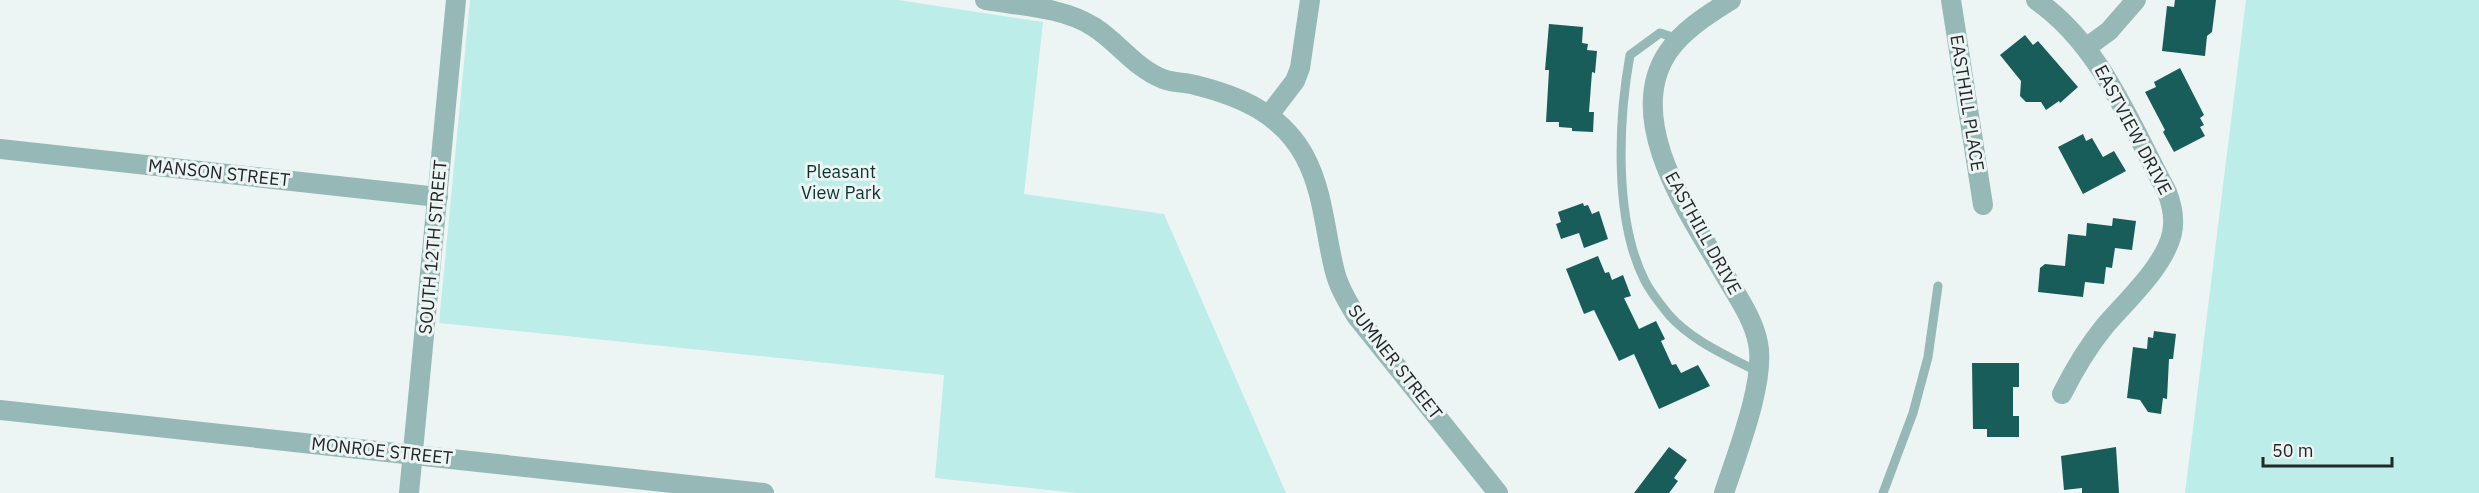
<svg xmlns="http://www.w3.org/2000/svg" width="2479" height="493" font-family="'IBM Plex Sans',sans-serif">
<rect width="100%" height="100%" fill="#ecf4f4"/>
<g fill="#bcede9">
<path d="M470 0H898L1043 22 1024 194 1164 214 1286 493H1077L935 478 944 375 439 323Z"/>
<path d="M2246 0H2479V493H2185Z"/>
</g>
<g fill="#195d5a">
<path d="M2175 0H2216L2212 32 2207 36 2205 56 2162 51 2167 6 2174 7Z"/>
<path d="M1549 24 1583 27 1582 43 1588 44 1587 50 1597 51 1595 73 1592 72 1589 112H1594L1593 132 1572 131V128L1559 127V122H1546L1549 70H1545Z"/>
<path d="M2025 35 2033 45 2038 41 2078 87 2060 103 2059 101 2046 110 2041 102H2026L2020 96 2021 81 2000 55Z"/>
<path d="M2180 68 2204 115 2200 118 2204 125 2200 127 2205 136 2174 152 2163 132 2165 130 2145 92 2156 87 2154 82Z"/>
<path d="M2083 134 2086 141 2092 138 2103 157 2114 151 2126 171 2083 194 2058 147Z"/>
<path d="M1583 203 1584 206 1588 205 1592 214 1599 211 1608 239 1584 248 1579 233 1561 239 1556 224 1561 222 1558 212Z"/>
<path d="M2113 218 2136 221 2132 250 2115 248 2112 268 2106 267 2104 284 2085 282 2083 297 2038 292 2040 268 2045 264 2065 266 2068 234 2086 236 2087 223 2112 226Z"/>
<path d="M1598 256 1605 273 1609 272 1612 280 1623 275 1631 296 1624 298 1639 329 1656 321 1665 339 1661 341 1672 365 1676 364 1681 373 1698 365 1710 386 1659 409 1634 354 1619 361 1594 310 1584 314 1566 269Z"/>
<path d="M2154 331 2176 334 2173 359H2169L2167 399 2163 398 2161 414 2148 412 2140 400 2127 398 2133 347 2147 349 2148 337 2153 338Z"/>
<path d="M1972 363H2019V387H2013V416H2019V437H1987V429H1973Z"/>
<path d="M1669 447 1687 460 1674 478 1678 481 1669 493H1634Z"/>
<path d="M2116 447 2119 493H2082V488L2064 490 2061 456Z"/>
</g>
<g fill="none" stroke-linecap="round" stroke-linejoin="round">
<g stroke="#96b8b6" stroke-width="9">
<path d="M1679 39 1660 33 1630 55C1618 121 1614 221 1645 281 1651 293 1661 305 1669 315 1692 341 1728 356 1758 372"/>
<path d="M1883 493 1913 413 1928 357 1938 286"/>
</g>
<g stroke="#96b8b6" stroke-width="20">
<path d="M985 0C1021 6 1063 7 1094 27 1119 43 1135 68 1163 79 1173 83 1185 82 1195 85 1240 96 1282 114 1305 157 1324 193 1325 234 1335 272 1339 288 1348 303 1357 317L1498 493"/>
<path d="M1951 0 1983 205"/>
<path d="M2036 0C2101 45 2130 124 2167 192 2172 205 2175 219 2172 233 2165 266 2126 301 2104 327 2087 348 2074 370 2062 394"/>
<path d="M2087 47 2109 31 2136 0"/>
<path d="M1269 115 1295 81 1300 68 1310 0"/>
<path d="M0 149 438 197"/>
<path d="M0 410 764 493"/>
<path d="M409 493 456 0"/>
<path d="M1724 493C1736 456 1766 381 1758 343 1753 317 1735 293 1722 270 1688 212 1623 119 1668 52 1684 29 1709 14 1731 0"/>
</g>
</g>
<g text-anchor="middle" stroke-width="6" stroke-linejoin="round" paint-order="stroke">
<g font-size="18" fill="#242727" stroke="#ecf4f4">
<text transform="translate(1967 103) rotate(81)" y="6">EASTHILL PLACE</text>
<text transform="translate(2133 130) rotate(62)" y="6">EASTVIEW DRIVE</text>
<text transform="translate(219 173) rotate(6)" y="6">MANSON STREET</text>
<text transform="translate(1703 233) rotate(61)" y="6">EASTHILL DRIVE</text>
<text transform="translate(433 247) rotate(-85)" y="6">SOUTH 12TH STREET</text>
<text transform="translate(1395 362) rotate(52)" y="6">SUMNER STREET</text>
<text transform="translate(382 451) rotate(6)" y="6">MONROE STREET</text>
</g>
<g font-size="18" fill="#0a3432" stroke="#ecf4f4">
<text x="841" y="178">Pleasant<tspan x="841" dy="21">View Park</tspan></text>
</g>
</g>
<path d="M2263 457v9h129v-9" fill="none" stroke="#242727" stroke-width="3"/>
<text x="2272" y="457" font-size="18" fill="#242727" stroke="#ecf4f4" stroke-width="4.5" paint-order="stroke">50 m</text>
</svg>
